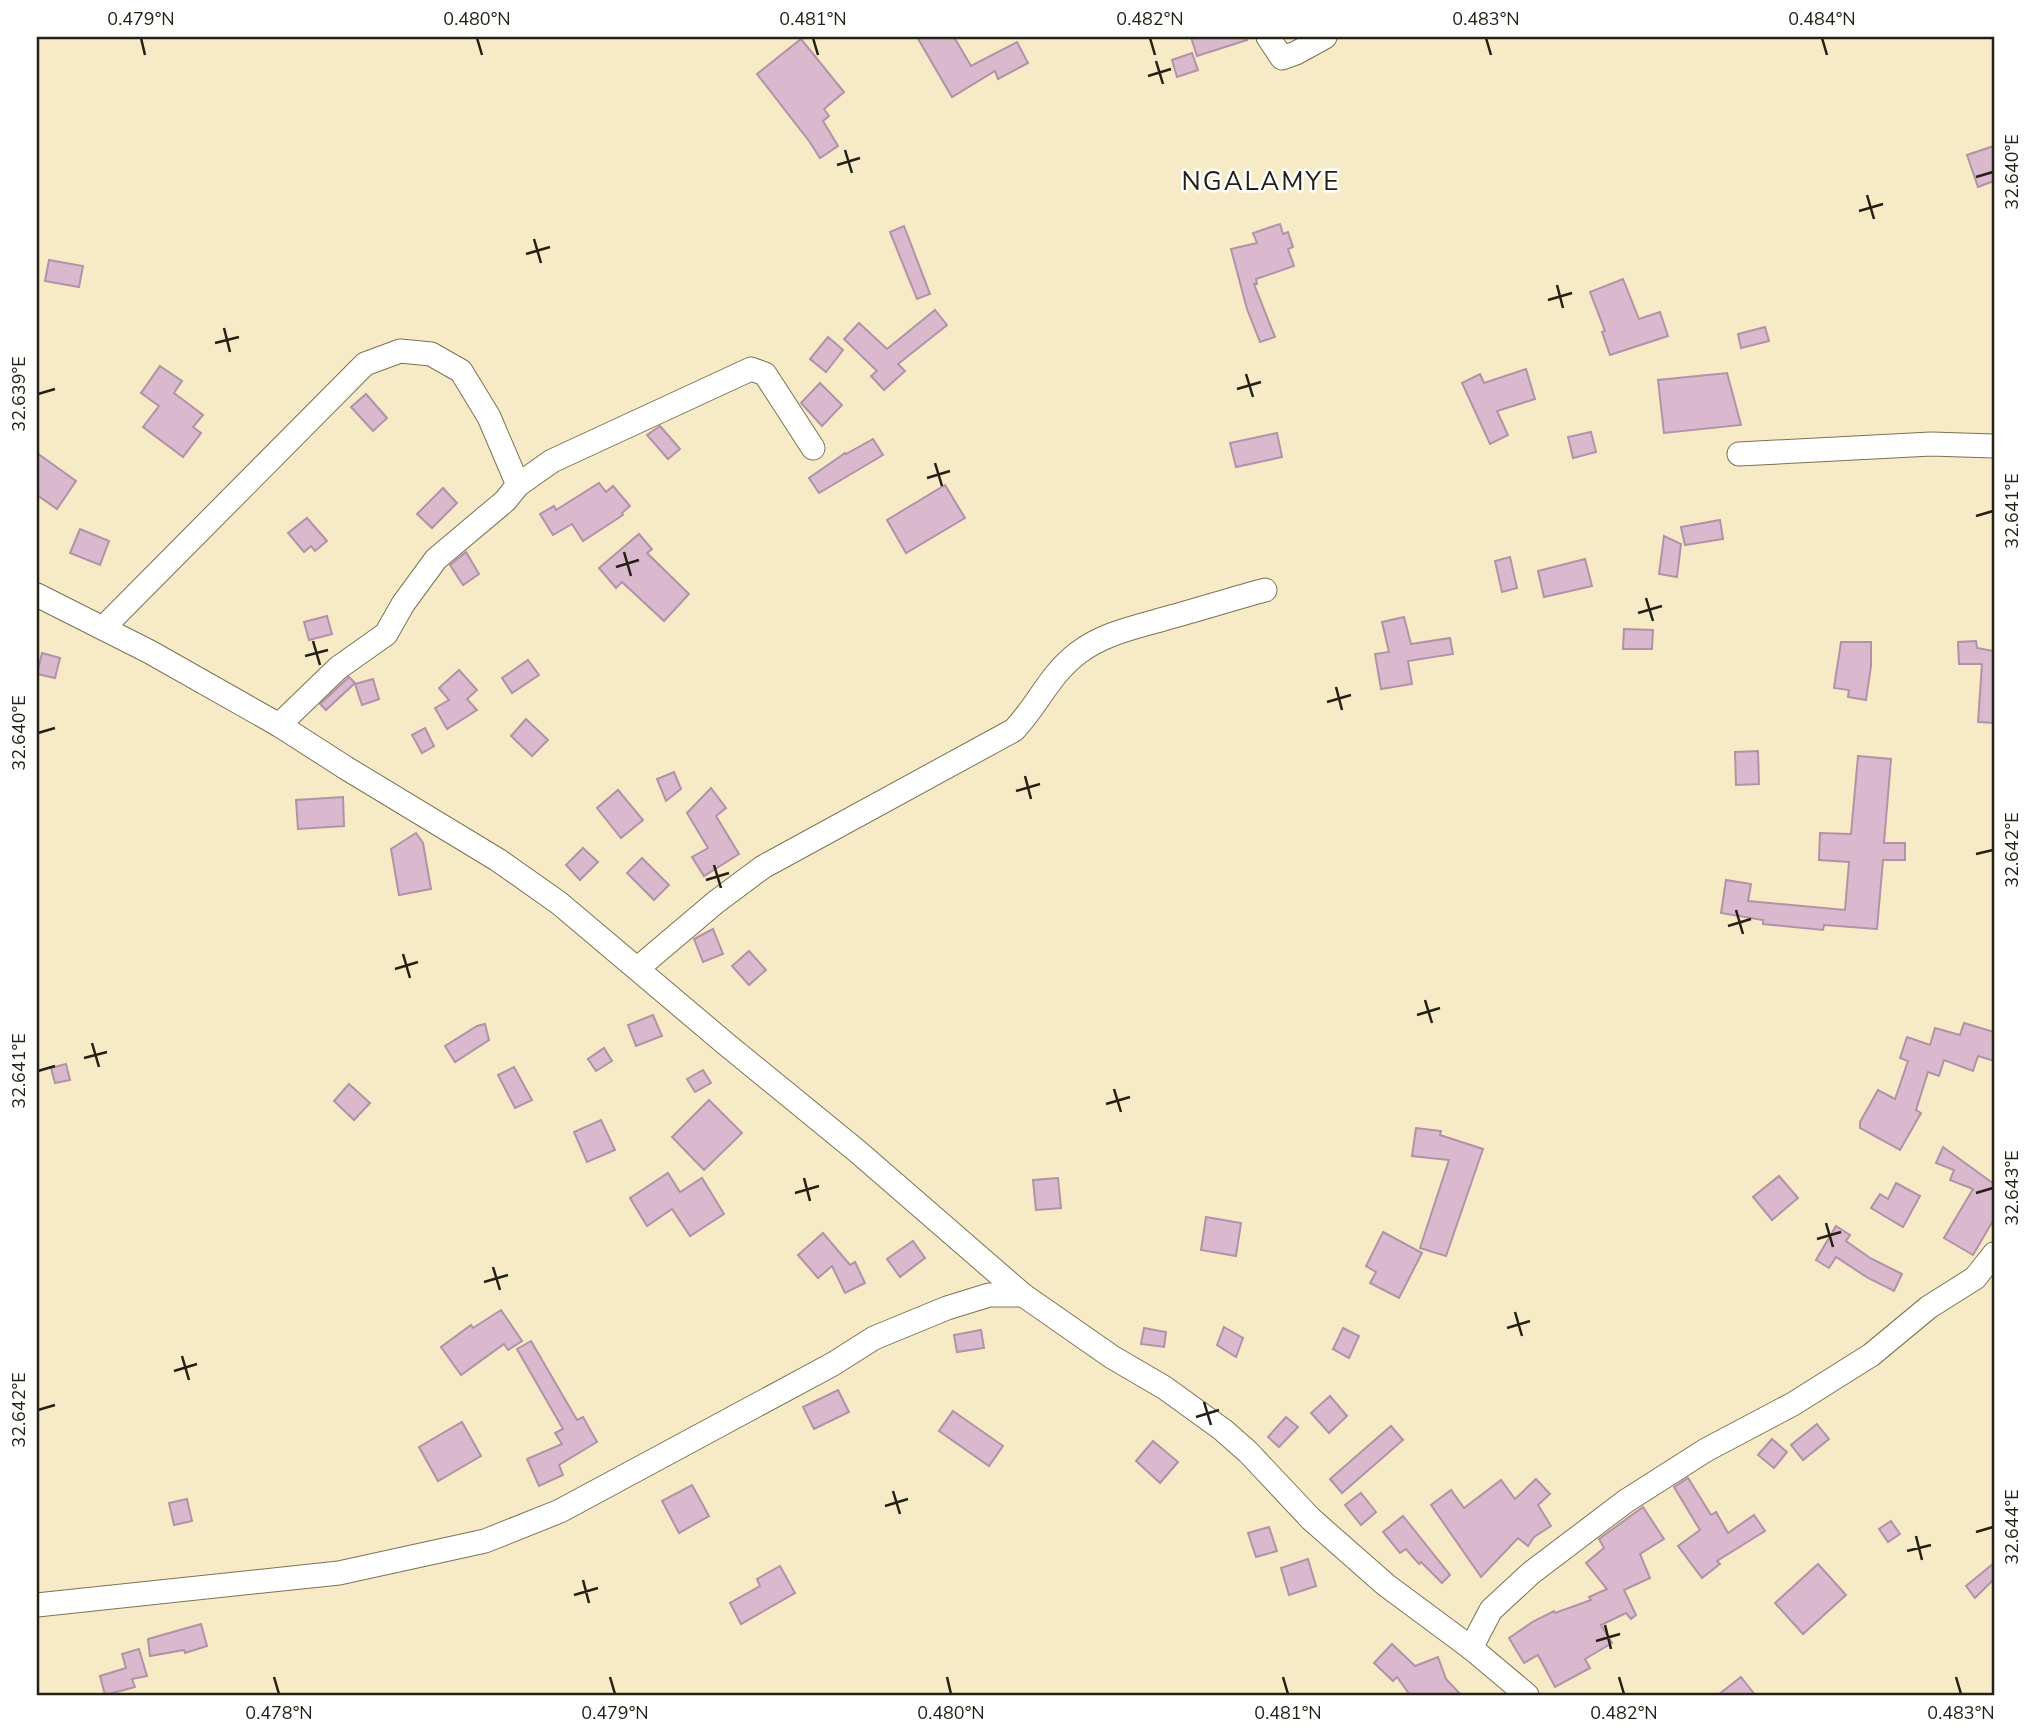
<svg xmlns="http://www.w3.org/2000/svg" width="2031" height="1732" font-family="'Nunito Sans',sans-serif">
<rect width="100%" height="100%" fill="#f6eac7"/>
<g fill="#dab9ce" stroke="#b292a6" stroke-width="2">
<path d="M917 37H954L971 66 1017 42 1028 63 998 79 995 71 952 97Z"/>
<path d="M1191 37H1246L1247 40 1197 56Z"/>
<path d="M801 39 844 92 824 109 829 116 823 121 838 146 820 158 809 141 757 74Z"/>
<path d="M1192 53 1198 70 1177 77 1172 60Z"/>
<path d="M1994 146V181L1978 187 1967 155Z"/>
<path d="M1280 224 1283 234 1288 232 1293 247 1288 249 1294 266 1256 279 1257 284H1254L1275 337 1260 342 1247 309 1231 249 1257 243 1253 233Z"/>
<path d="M904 226 930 294 917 299 890 232Z"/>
<path d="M49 260 83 266 79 287 45 281Z"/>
<path d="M1623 279 1639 319 1660 312 1668 336 1610 355 1602 332 1605 331 1590 292Z"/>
<path d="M935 310 947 325 898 364 905 371 884 390 871 376 877 371 844 339 859 323 887 349Z"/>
<path d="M1765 327 1769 341 1741 348 1738 334Z"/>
<path d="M828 337 843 350 826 372 810 359Z"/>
<path d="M160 366 182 381 174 393 203 415 193 427 201 433 183 457 143 427 159 406 141 393Z"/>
<path d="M1526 369 1535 399 1497 411 1508 435 1490 444 1462 383 1480 374 1484 383Z"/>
<path d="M1727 373 1741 425 1664 433 1658 380Z"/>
<path d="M820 383 842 405 822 426 801 403Z"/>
<path d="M366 394 387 418 373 431 351 407Z"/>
<path d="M660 426 680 449 668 459 647 435Z"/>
<path d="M1591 432 1596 452 1573 458 1568 437Z"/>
<path d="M1277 433 1282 457 1236 467 1230 443Z"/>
<path d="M873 439 883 455 819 493 809 478 845 453 846 454Z"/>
<path d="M37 453 76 481 57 509 37 495Z"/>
<path d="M599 483 606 492 613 486 630 506 622 513 623 515 583 541 572 524 553 535 540 514 554 506 556 510Z"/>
<path d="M945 485 965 518 906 553 887 520Z"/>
<path d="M443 488 457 503 432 528 417 514Z"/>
<path d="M307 518 327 541 315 551 311 546 304 552 288 533Z"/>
<path d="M1720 520 1723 539 1685 545 1681 527Z"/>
<path d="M80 529 109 541 100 565 70 553Z"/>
<path d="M639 534 652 549 647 553 689 594 664 621 622 582 616 588 599 568Z"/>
<path d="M1664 536 1681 544 1677 577 1659 574Z"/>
<path d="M466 552 479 574 463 585 450 565Z"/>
<path d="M1510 557 1517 588 1502 592 1495 561Z"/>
<path d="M1585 559 1592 586 1544 597 1538 571Z"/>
<path d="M327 616 332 634 309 640 304 622Z"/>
<path d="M1404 617 1411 644 1450 638 1453 654 1408 661 1412 684 1381 689 1375 654 1389 652 1382 622Z"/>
<path d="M1624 629 1653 630 1652 649H1623Z"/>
<path d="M1976 641 1977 648 1994 651V723L1978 722 1982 664H1959L1958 642Z"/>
<path d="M1841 642H1871V666L1866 700 1848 697 1849 690 1834 688Z"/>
<path d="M42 653 60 658 55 678 37 674Z"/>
<path d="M528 660 539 675 512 693 502 678Z"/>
<path d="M459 670 477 690 467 699 477 710 447 729 435 708 449 700 439 688Z"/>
<path d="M349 677 355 683 326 710 320 704Z"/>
<path d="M373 679 379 699 362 705 355 684Z"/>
<path d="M526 719 548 740 532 756 511 736Z"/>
<path d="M425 728 434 746 422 753 412 735Z"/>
<path d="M1758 751 1759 784 1736 785 1735 752Z"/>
<path d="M1858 756 1891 759 1884 843H1905V860H1883L1877 929 1824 925 1823 930 1763 924V920L1721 913 1726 880 1751 884 1748 901 1845 910 1849 862 1819 860 1820 833 1851 834Z"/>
<path d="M674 772 681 789 666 801 657 779Z"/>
<path d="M711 788 726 808 716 816 739 854 704 876 692 857 708 848 687 813Z"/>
<path d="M618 790 643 820 621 838 597 808Z"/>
<path d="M343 797 344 826 298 829 296 800Z"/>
<path d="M416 833 423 843 431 889 399 895 391 849Z"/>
<path d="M583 848 598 862 580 880 566 865Z"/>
<path d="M642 858 669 885 654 900 627 873Z"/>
<path d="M713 929 723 954 703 962 694 939Z"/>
<path d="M749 951 766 970 749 985 732 966Z"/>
<path d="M653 1015 662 1036 636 1046 628 1025Z"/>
<path d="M1964 1023 1994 1032V1061L1978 1056 1973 1071 1944 1060 1939 1076 1928 1072 1916 1110 1921 1113 1900 1150 1860 1128V1122L1878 1090 1895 1099 1908 1061 1900 1058 1907 1037 1930 1045 1935 1028 1960 1035Z"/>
<path d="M485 1024 489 1040 455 1062 445 1046 477 1026Z"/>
<path d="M604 1048 612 1061 596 1071 588 1059Z"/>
<path d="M66 1064 70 1080 55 1083 51 1068Z"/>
<path d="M514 1067 532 1100 515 1108 498 1075Z"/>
<path d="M703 1070 711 1083 695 1092 687 1079Z"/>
<path d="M349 1084 370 1103 354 1120 334 1101Z"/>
<path d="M709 1100 742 1133 704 1170 672 1137Z"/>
<path d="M601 1120 615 1150 587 1162 574 1132Z"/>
<path d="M1416 1128 1441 1131 1440 1135 1483 1149 1446 1256 1420 1248 1449 1160 1412 1156Z"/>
<path d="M1943 1147 1994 1184V1219L1973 1255 1944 1238 1973 1189 1950 1180 1954 1170 1936 1163Z"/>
<path d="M668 1173 680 1192 702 1178 724 1214 690 1236 672 1209 647 1226 630 1198Z"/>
<path d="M1779 1176 1798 1198 1772 1220 1753 1197Z"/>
<path d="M1058 1178 1061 1208 1036 1210 1033 1180Z"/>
<path d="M1896 1183 1920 1196 1903 1227 1871 1208 1880 1194 1888 1199Z"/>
<path d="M1206 1217 1241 1223 1236 1256 1201 1250Z"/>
<path d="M1836 1226 1850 1235 1846 1241 1870 1258 1902 1274 1894 1291 1868 1278 1836 1257 1829 1268 1816 1260Z"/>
<path d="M1383 1232 1422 1253 1399 1298 1370 1283 1376 1272 1366 1266Z"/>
<path d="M823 1233 850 1265 855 1262 865 1283 845 1293 832 1266 818 1278 798 1255Z"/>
<path d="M913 1241 925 1258 900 1277 887 1259Z"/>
<path d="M501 1310 522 1341 508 1350 504 1344 461 1375 441 1347 471 1325 473 1328Z"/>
<path d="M1224 1327 1243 1338 1236 1357 1217 1345Z"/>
<path d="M1144 1328 1166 1332 1164 1347 1141 1344Z"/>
<path d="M1343 1328 1359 1336 1349 1358 1333 1349Z"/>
<path d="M981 1330 984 1348 957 1352 954 1335Z"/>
<path d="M531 1341 577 1420 583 1417 597 1442 559 1465 563 1475 539 1486 527 1459 562 1444 555 1433 563 1429 517 1349Z"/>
<path d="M838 1390 849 1412 814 1429 803 1407Z"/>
<path d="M1330 1396 1347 1416 1329 1433 1311 1413Z"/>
<path d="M953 1411 1003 1446 989 1466 939 1431Z"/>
<path d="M1286 1417 1298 1427 1279 1447 1268 1437Z"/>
<path d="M462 1422 481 1456 438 1481 419 1447Z"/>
<path d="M1817 1424 1829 1439 1803 1460 1791 1445Z"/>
<path d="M1391 1426 1403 1440 1342 1493 1330 1479Z"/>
<path d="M1772 1439 1787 1452 1774 1468 1758 1455Z"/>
<path d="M1153 1441 1178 1462 1160 1483 1136 1461Z"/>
<path d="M1688 1478 1711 1515 1716 1512 1728 1533 1754 1515 1765 1531 1717 1561 1720 1564 1702 1578 1678 1546 1700 1530 1674 1487Z"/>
<path d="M1536 1479 1550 1494 1538 1505 1551 1526 1534 1537 1528 1546 1518 1538 1481 1577 1431 1505 1451 1490 1464 1508 1501 1480 1515 1499Z"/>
<path d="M692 1485 709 1516 679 1533 662 1501Z"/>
<path d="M1361 1493 1376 1512 1361 1525 1345 1505Z"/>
<path d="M187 1499 192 1521 174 1525 169 1503Z"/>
<path d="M1643 1507 1664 1539 1640 1554 1650 1578 1624 1590 1636 1615 1631 1619 1626 1613 1601 1625 1612 1643 1585 1659 1590 1668 1555 1687 1538 1655 1524 1663 1509 1638 1534 1621 1554 1611 1555 1613 1591 1600 1589 1597 1607 1589 1586 1563 1604 1548 1599 1539Z"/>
<path d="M1403 1516 1450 1575 1442 1583 1421 1562 1419 1564 1406 1549 1400 1553 1383 1532Z"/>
<path d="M1891 1521 1900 1534 1888 1542 1879 1529Z"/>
<path d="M1269 1527 1277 1551 1256 1557 1248 1533Z"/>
<path d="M1308 1559 1316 1586 1289 1595 1281 1568Z"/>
<path d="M1994 1563V1579L1975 1598 1966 1586Z"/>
<path d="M1818 1564 1846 1595 1803 1634 1775 1603Z"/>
<path d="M780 1566 795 1593 741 1624 730 1603 760 1586 757 1579Z"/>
<path d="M201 1624 207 1646 185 1653 184 1650 150 1656 148 1639Z"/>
<path d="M1392 1644 1415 1666 1438 1657 1446 1679 1461 1695H1410L1397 1677 1393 1681 1374 1663Z"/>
<path d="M139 1649 147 1676 132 1679 135 1687 105 1695 100 1676 126 1668 122 1654Z"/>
<path d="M1741 1677 1755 1695H1718Z"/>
</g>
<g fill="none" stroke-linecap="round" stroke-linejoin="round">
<g stroke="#7c7252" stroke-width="25">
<g id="minor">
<path d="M1268 37 1282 58 1296 53 1325 37"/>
<path d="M1739 454 1931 444 1994 446"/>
<path d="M518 485 552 461 751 369 765 374 813 448"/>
<path d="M37 595 150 652 279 725 346 768 498 860 559 903 726 1044 857 1151 1023 1295 1112 1357 1165 1388 1223 1430 1248 1452 1311 1519 1386 1585 1471 1648 1527 1695"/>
<path d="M103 628 365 364 400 351 431 354 461 371 489 417 518 485 505 501 436 559 403 604 386 634 338 668 279 725"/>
<path d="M638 968 716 902 763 867 1014 730C1038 705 1049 675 1078 653 1104 633 1137 627 1167 618 1200 609 1232 599 1265 590"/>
<path d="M37 1605 339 1573 485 1541 560 1511 833 1364 874 1338 947 1308 989 1295H1023"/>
<path d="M1471 1648 1491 1610 1531 1573 1626 1501 1706 1450 1793 1404 1871 1355 1929 1307 1975 1278 1994 1254"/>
</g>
</g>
<use href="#minor" stroke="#fff" stroke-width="23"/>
</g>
<path fill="none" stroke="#242013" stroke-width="2.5" d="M141 38 145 55M477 38 482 55M813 38 818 55M1150 38 1155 55M1486 38 1491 55M1822 38 1827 55M1156 61 1163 84M1148 76 1171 69M845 150 852 173M837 165 860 158M1976 177 1993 172M1867 195 1874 219M1859 211 1883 204M534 239 541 263M526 254 550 247M1557 285 1563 308M1548 300 1572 293M224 328 230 352M215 343 239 337M1246 374 1253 397M1237 389 1261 382M38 394 55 389M935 463 942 486M927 478 950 471M1976 516 1993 511M624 552 631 576M616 567 639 560M1646 598 1653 621M1638 613 1662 606M313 641 320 665M305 656 328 650M1336 687 1342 710M1327 702 1351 695M38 733 55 728M1025 776 1031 799M1016 791 1040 784M1976 854 1993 850M714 865 721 888M706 880 729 873M1736 910 1743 934M1728 926 1751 919M403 954 410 978M395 969 418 962M1425 1000 1432 1023M1417 1015 1440 1008M92 1043 99 1067M84 1058 107 1052M38 1071 55 1066M1114 1089 1121 1112M1106 1104 1130 1097M804 1178 810 1201M795 1193 819 1186M1976 1193 1993 1188M1826 1223 1833 1247M1817 1239 1841 1232M493 1267 500 1290M484 1282 508 1275M1515 1312 1522 1336M1507 1328 1530 1321M182 1356 189 1380M174 1371 197 1364M1204 1402 1211 1425M38 1410 55 1405M1196 1417 1219 1410M893 1491 900 1514M885 1506 908 1499M1976 1532 1993 1527M1916 1536 1922 1560M1907 1551 1931 1545M583 1580 589 1603M574 1595 598 1588M1605 1625 1611 1649M1596 1641 1620 1634M274 1677 279 1694M610 1677 615 1694M947 1677 951 1694M1283 1677 1288 1694M1619 1677 1624 1694M1956 1677 1961 1694"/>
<g text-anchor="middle" stroke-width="5" stroke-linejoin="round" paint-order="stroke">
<g font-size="26" letter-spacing="2" fill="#242013" stroke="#fff">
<text x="1261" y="190">NGALAMYE</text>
</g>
</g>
<rect width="2031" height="1732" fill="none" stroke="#ffffff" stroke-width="77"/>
<rect x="38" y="38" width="1955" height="1656" fill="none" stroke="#242013" stroke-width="2.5"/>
<g font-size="18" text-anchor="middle" fill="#242013">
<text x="141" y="25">0.479°N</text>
<text x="477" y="25">0.480°N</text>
<text x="813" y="25">0.481°N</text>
<text x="1150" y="25">0.482°N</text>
<text x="1486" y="25">0.483°N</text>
<text x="1822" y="25">0.484°N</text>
<text transform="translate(2012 172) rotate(-90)" y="6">32.640°E</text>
<text transform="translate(19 394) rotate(-90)" y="6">32.639°E</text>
<text transform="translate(2012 511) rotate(-90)" y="6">32.641°E</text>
<text transform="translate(19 733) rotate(-90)" y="6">32.640°E</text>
<text transform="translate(2012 850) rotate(-90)" y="6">32.642°E</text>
<text transform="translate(19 1071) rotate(-90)" y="6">32.641°E</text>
<text transform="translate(2012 1188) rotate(-90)" y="6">32.643°E</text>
<text transform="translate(19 1410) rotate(-90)" y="6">32.642°E</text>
<text transform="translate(2012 1527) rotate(-90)" y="6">32.644°E</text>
<text x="279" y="1719">0.478°N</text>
<text x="615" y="1719">0.479°N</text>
<text x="951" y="1719">0.480°N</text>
<text x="1288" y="1719">0.481°N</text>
<text x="1624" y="1719">0.482°N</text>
<text x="1961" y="1719">0.483°N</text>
</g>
</svg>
